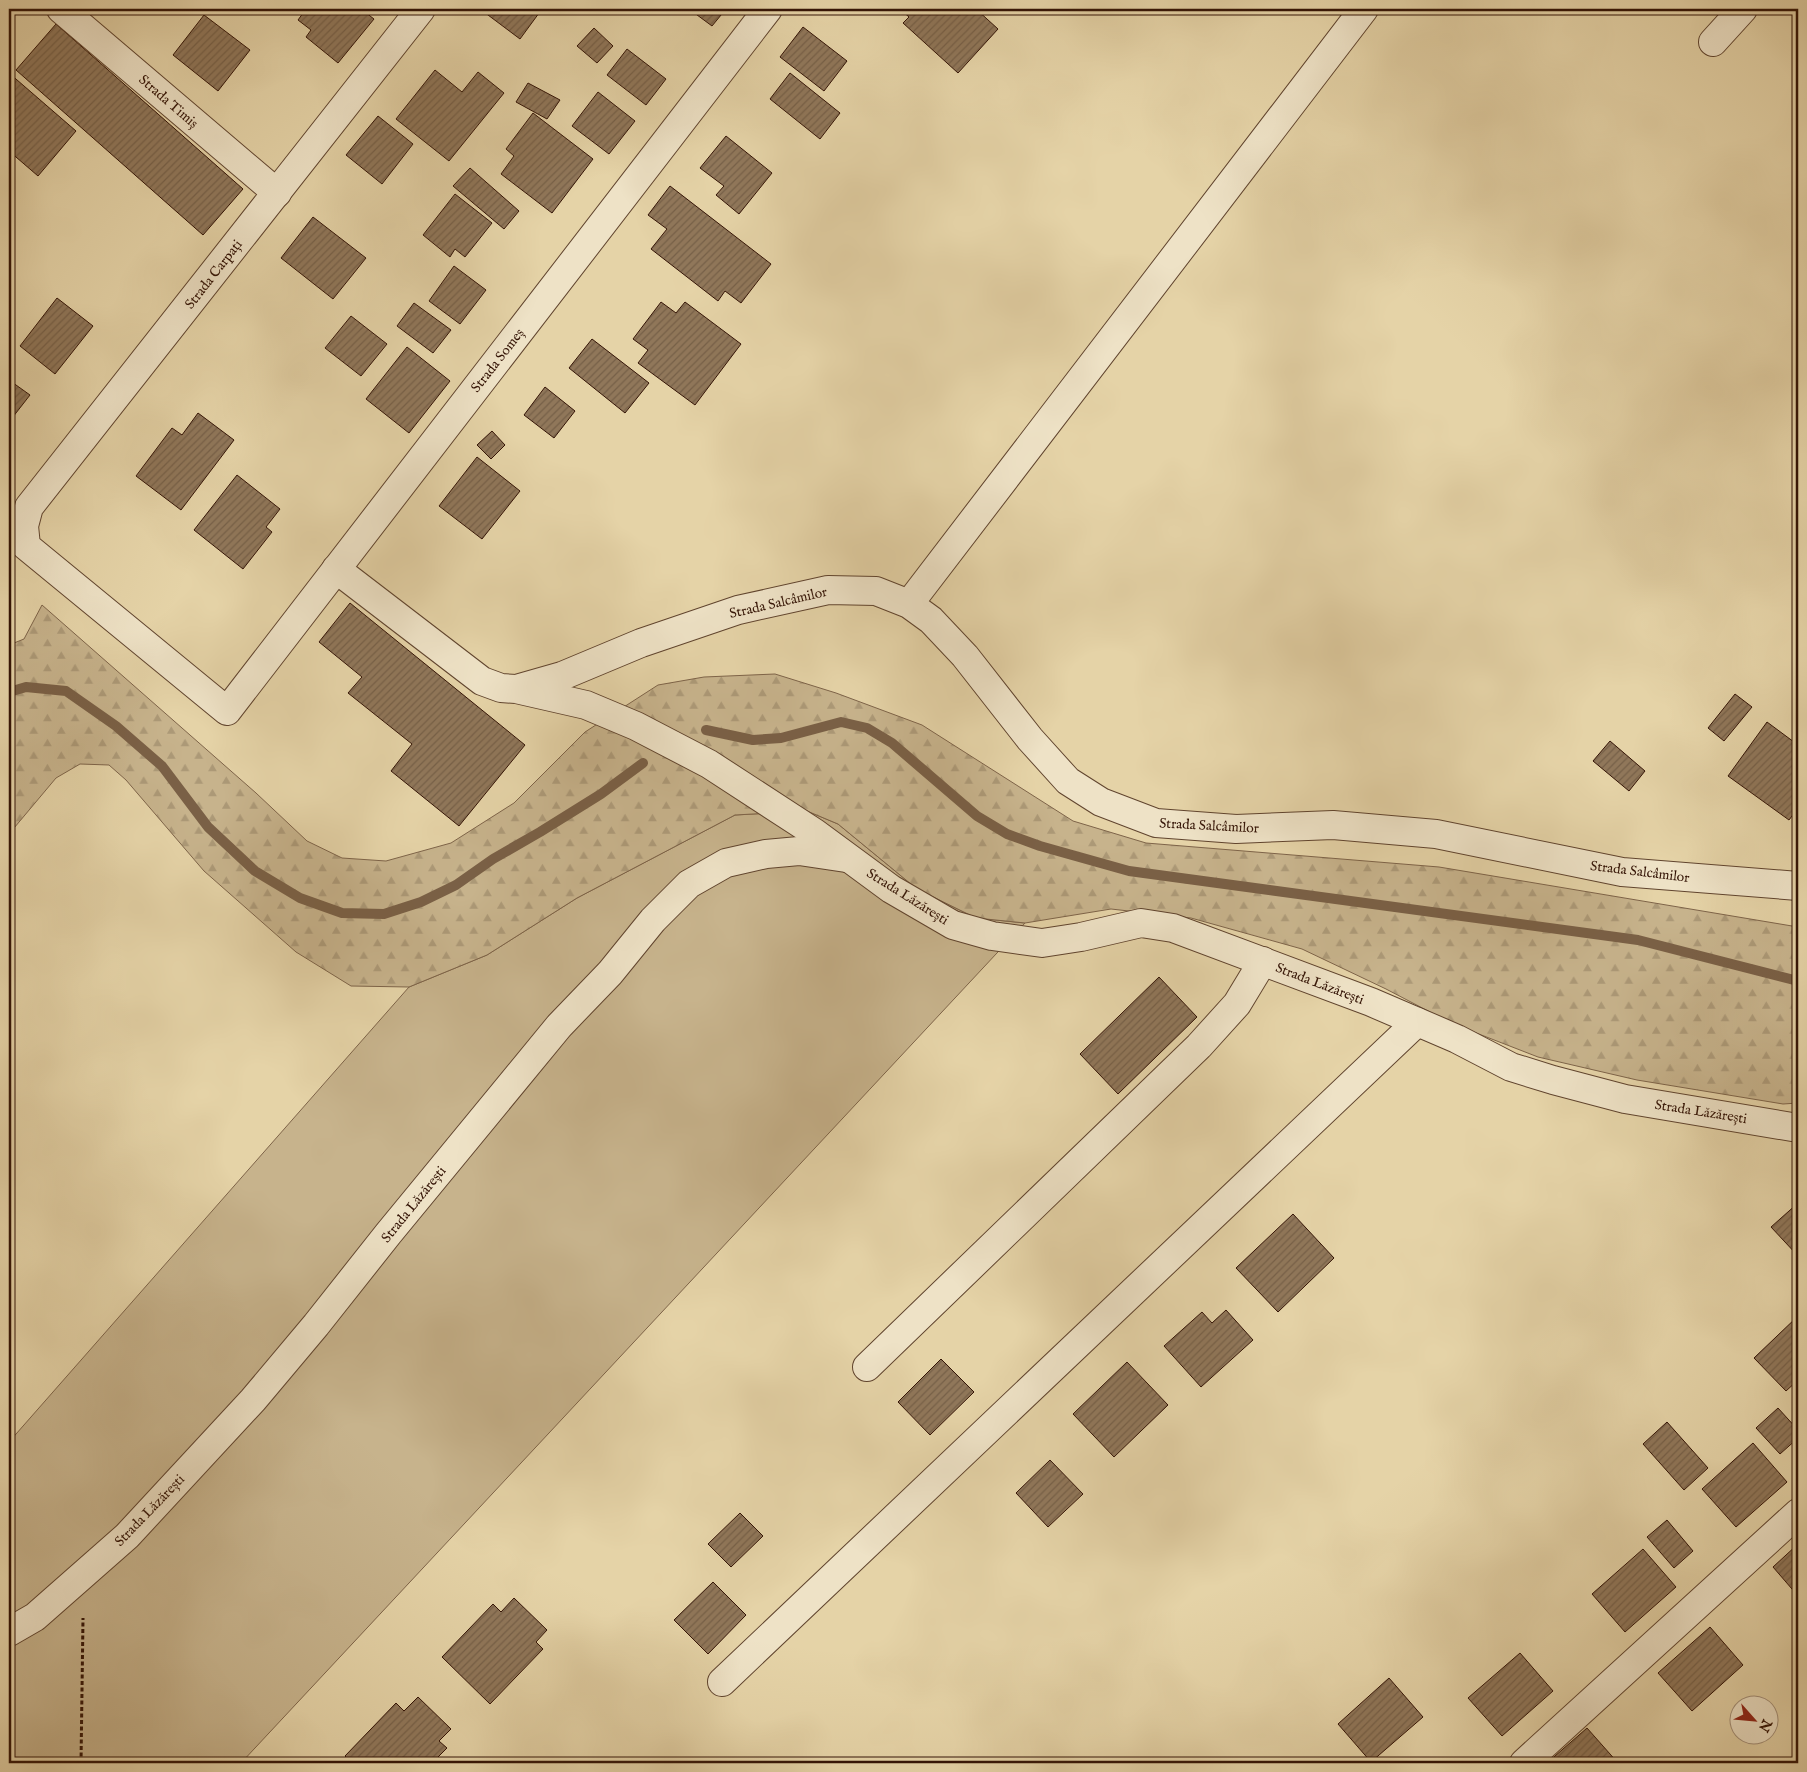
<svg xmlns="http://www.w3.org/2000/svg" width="1807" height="1772" font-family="'IM FELL English',serif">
<defs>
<pattern id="forest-firs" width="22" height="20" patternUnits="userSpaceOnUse" patternTransform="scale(1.25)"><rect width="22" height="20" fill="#c7b38c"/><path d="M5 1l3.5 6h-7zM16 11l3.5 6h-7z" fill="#ac9977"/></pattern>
<pattern id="building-hatch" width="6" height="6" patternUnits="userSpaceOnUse" patternTransform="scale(1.25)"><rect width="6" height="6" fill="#90775a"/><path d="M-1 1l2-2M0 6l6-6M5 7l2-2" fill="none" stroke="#766048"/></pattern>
</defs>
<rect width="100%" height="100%" fill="#e5d3a7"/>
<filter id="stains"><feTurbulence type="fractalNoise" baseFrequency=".004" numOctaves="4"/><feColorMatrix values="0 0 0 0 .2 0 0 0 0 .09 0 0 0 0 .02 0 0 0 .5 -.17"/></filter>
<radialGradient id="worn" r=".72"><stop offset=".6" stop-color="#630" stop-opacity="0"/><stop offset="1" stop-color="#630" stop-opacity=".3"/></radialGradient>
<path fill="#c7b38c" stroke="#7e6449" d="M807 811 838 824 917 889 976 918 1025 923 241 1763H9V1442L409 987 487 955 577 898 735 815Z"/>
<path fill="url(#forest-firs)" stroke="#7e6449" d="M42 605 256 793 307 841 342 858 386 861 451 843 514 803 585 732 658 685 704 677 775 674 836 693 922 725 1073 821 1146 843 1439 867 1798 927V1103L1783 1104 1637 1080 1538 1057 1453 1024 1386 989 1302 949 1191 918 1111 909 1025 923 976 918 917 889 838 824 807 811 735 815 577 898 487 955 409 987 351 986 296 952 204 871 126 780 109 765 80 764 56 778 9 834V645L24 639Z"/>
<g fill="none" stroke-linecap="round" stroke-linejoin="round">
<g stroke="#7a6046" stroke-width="10">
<path d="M9 692 26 687 66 691 116 726 162 766 208 827 255 871 300 898 342 913 384 914 421 902 456 885 493 859 540 832 601 794 643 763"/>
<path d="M706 730 753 740 781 738 841 722 867 728 892 743 977 816 1007 834 1040 846 1129 871 1638 940 1798 981"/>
</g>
</g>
<g fill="url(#building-hatch)" stroke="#341406">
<path d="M306 9H361L374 19 338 63 306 37 311 30 298 20Z"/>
<path d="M480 9H542L520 39Z"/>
<path d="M689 9H726L712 26Z"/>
<path d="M900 9H976L998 29 958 73 903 23 909 17Z"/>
<path d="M204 15 250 50 218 91 173 55Z"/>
<path d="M56 24 243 189 203 235 16 70Z"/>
<path d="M803 27 847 61 824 91 780 57Z"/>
<path d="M594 28 613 46 597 63 577 46Z"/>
<path d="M627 49 666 79 646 105 607 75Z"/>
<path d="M435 70 462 92 478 72 504 93 449 161 396 119Z"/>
<path d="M9 73 76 131 38 176 9 151Z"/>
<path d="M790 73 840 113 820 139 770 99Z"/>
<path d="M528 83 560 100 547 119 516 102Z"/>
<path d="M598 92 635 121 609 154 572 126Z"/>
<path d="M533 113 593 159 552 213 501 174 514 156 506 149Z"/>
<path d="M378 116 413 144 382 184 346 155Z"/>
<path d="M726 136 772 173 739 214 716 195 724 186 700 168Z"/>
<path d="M470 168 519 211 504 229 453 186Z"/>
<path d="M670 186 771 264 741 303 725 291 718 301 651 249 667 229 648 215Z"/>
<path d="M455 194 492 223 465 257 455 249 450 257 423 235Z"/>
<path d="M313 217 366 258 333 299 281 258Z"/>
<path d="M454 266 486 290 460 324 429 301Z"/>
<path d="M57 298 93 326 55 374 20 346Z"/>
<path d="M661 302 676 313 685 302 741 344 695 405 638 363 648 350 633 339Z"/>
<path d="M414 303 451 330 433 353 397 326Z"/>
<path d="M351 316 387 344 361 376 325 348Z"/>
<path d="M592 339 649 383 625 413 569 368Z"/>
<path d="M407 347 450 381 409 433 366 399Z"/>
<path d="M9 380 30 395 9 422Z"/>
<path d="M545 387 575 411 554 438 524 415Z"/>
<path d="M198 413 234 440 181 510 136 476 172 428 182 435Z"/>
<path d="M492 431 505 445 491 459 477 445Z"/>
<path d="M477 457 520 491 482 539 439 506Z"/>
<path d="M237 475 280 509 266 527 272 532 243 569 194 530Z"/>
<path d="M350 603 525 745 459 826 391 771 412 744 348 693 362 677 319 642Z"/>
<path d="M1735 694 1752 707 1724 741 1708 728Z"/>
<path d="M1767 722 1798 745V808L1789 820 1728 776Z"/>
<path d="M1610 741 1645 771 1629 791 1593 761Z"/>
<path d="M1159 977 1197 1017 1118 1094 1080 1054Z"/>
<path d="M1798 1203V1256L1771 1227Z"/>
<path d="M1293 1214 1334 1258 1278 1312 1236 1268Z"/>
<path d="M1226 1310 1253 1340 1201 1387 1164 1346 1202 1312 1212 1323Z"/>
<path d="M1798 1316V1380L1786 1391 1754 1358Z"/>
<path d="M941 1359 974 1392 930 1435 898 1402Z"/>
<path d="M1127 1362 1168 1405 1114 1457 1073 1414Z"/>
<path d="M1778 1408 1798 1430V1438L1780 1454 1756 1428Z"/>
<path d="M1667 1422 1708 1468 1684 1490 1643 1444Z"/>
<path d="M1753 1443 1787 1482 1736 1527 1702 1489Z"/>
<path d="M1050 1460 1083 1494 1048 1527 1016 1493Z"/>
<path d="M740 1513 763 1536 731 1567 708 1544Z"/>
<path d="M1667 1520 1693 1551 1674 1568 1647 1537Z"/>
<path d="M1798 1544V1596L1773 1567Z"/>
<path d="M1643 1549 1676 1587 1625 1632 1592 1594Z"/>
<path d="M713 1582 746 1615 708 1654 674 1620Z"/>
<path d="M514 1598 547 1630 536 1642 543 1649 490 1704 442 1657 493 1604 501 1612Z"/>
<path d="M1710 1627 1743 1665 1692 1711 1658 1673Z"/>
<path d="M1520 1653 1553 1691 1502 1736 1468 1698Z"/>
<path d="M1389 1678 1423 1717 1371 1762 1338 1724Z"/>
<path d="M418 1697 451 1729 439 1741 447 1748 432 1763H352L345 1756 396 1703 404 1711Z"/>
<path d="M1587 1728 1618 1763H1547Z"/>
</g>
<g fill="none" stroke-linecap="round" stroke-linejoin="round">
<g stroke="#60442e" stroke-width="30">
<g id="minor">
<path d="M61 9 277 193"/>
<path d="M421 9 29 507 24 526 26 546 227 711 768 9"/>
<path d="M1713 42 1743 9"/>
<path d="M336 569 482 681 501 688 516 689 586 705 636 726 709 764 815 833 891 889 953 925 992 936 1042 943 1081 937 1141 923 1173 928 1371 1002 1457 1039 1511 1067 1553 1080 1625 1099 1798 1128"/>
<path d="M909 604 1364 9"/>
<path d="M520 688 562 676 641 643 738 610 828 590 876 591 909 604 931 620 965 656 1030 739 1068 781 1101 802 1156 823 1236 829 1333 825 1436 834 1622 872 1798 886"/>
<path d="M867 1367 1199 1046 1237 1004 1263 961"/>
<path d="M9 1632 35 1617 127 1536 253 1400 316 1325 388 1234 559 1026 610 973 653 920 689 884 726 863 766 854 799 851 846 858"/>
<path d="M722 1682 1417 1022"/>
<path d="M1524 1763 1798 1513"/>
</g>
</g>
<path stroke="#341406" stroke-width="3" stroke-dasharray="4 2.5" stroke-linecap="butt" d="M81 1763 83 1618"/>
<use href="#minor" stroke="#eee2c6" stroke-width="28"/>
</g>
<g text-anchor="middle" stroke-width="4.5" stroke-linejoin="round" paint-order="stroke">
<g font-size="14" fill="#341406" stroke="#eee2c6">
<text transform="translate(169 101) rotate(41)" y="5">Strada Timiș</text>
<text transform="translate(213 274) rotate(-52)" y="5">Strada Carpați</text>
<text transform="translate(497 360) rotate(-52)" y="5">Strada Someș</text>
<text transform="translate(778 602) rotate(-13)" y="5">Strada Salcâmilor</text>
<text transform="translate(1209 825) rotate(3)" y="5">Strada Salcâmilor</text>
<text transform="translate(1640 871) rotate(7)" y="5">Strada Salcâmilor</text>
<text transform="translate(908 896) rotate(32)" y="5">Strada Lăzărești</text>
<text transform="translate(1320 983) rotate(21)" y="5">Strada Lăzărești</text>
<text transform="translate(1701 1111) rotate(9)" y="5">Strada Lăzărești</text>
<text transform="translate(413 1204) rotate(-51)" y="5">Strada Lăzărești</text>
<text transform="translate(149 1510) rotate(-46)" y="5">Strada Lăzărești</text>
</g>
</g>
<rect width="1807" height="1772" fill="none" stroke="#e5d3a7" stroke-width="30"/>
<rect x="10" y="10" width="1787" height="1752" fill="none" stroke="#341406" stroke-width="2.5"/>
<rect x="15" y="15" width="1777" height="1742" fill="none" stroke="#341406"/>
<g transform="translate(1754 1720) rotate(117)"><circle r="24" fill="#eee2c6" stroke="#a49079"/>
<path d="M0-4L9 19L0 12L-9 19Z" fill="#8f2418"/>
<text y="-8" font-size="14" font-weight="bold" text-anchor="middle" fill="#341406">N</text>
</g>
<rect width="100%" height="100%" filter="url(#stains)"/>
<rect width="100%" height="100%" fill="url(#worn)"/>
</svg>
